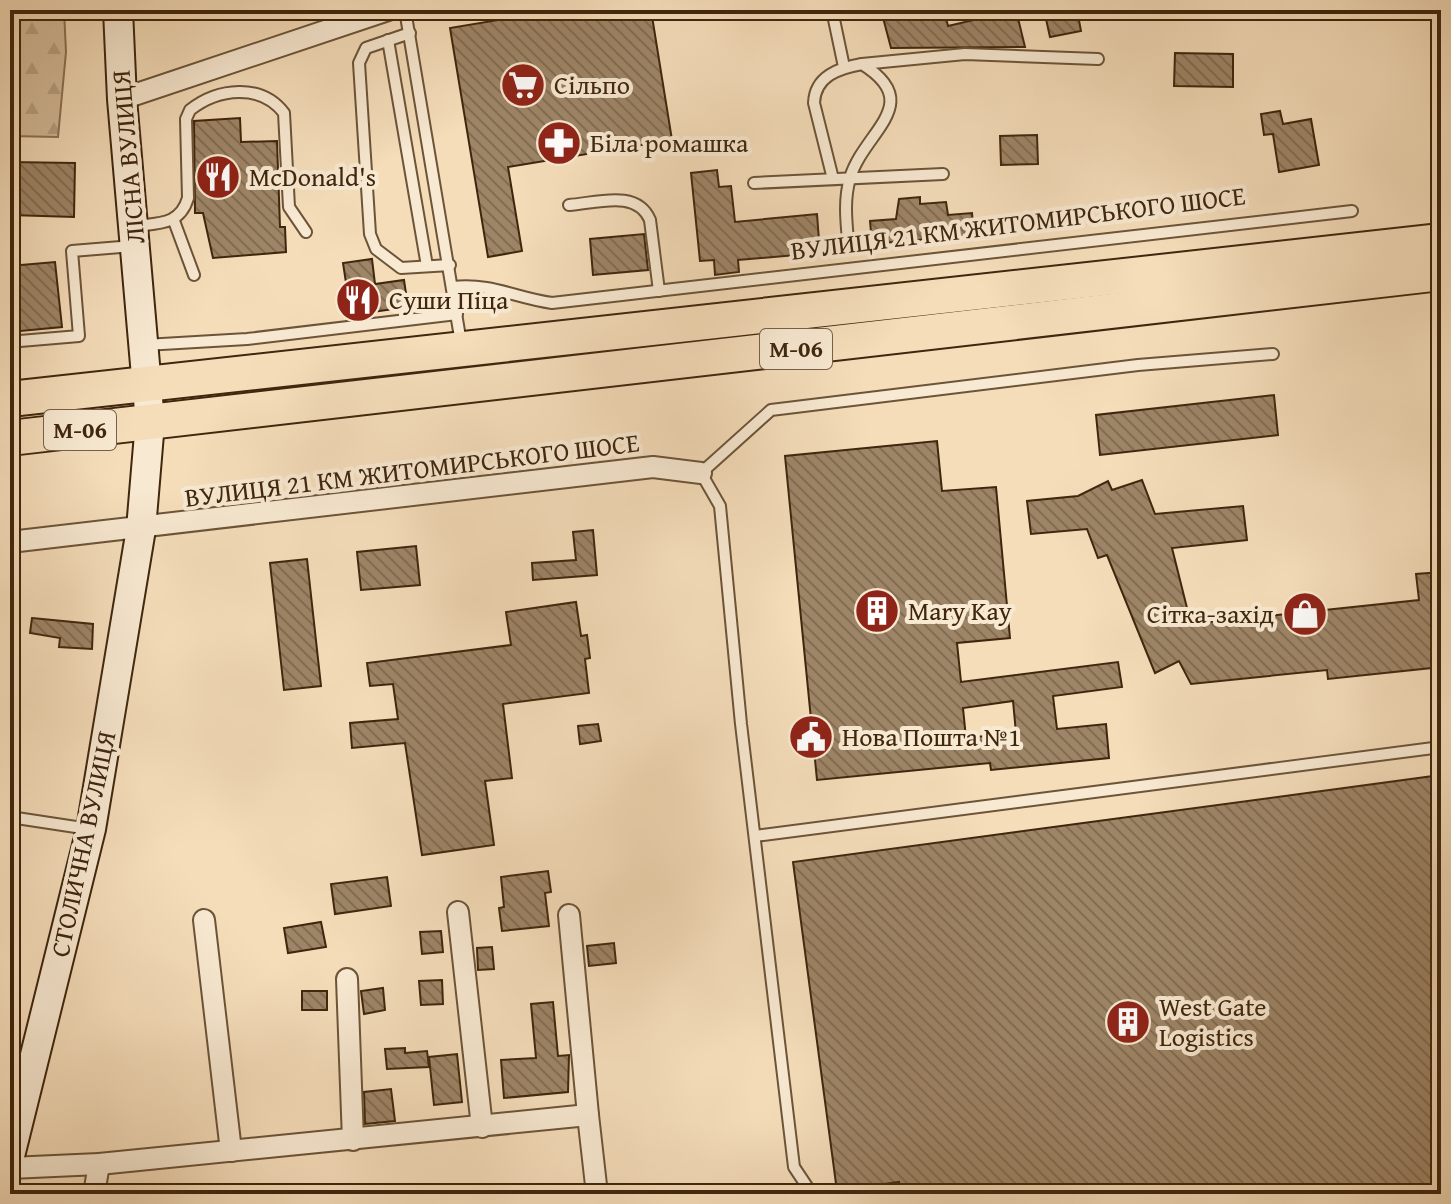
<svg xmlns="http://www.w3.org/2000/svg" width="1451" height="1204" font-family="'Gentium Book Plus',serif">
<defs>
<pattern id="forest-firs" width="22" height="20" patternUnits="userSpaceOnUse" patternTransform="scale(2)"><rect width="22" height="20" fill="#d6be9d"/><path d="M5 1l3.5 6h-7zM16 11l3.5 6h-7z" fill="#b9a386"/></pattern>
<pattern id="building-back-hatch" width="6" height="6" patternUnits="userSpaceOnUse" patternTransform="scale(2)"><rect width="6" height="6" fill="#9e8567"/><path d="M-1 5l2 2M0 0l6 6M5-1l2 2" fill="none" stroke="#826d53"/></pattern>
</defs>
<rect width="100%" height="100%" fill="#f5ddba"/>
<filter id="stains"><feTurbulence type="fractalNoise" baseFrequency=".0025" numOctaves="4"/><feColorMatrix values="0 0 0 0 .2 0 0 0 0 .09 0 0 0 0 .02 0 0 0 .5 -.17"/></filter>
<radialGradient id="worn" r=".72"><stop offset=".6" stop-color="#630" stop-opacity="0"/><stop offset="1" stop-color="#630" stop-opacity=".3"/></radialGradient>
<path fill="url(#forest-firs)" stroke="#8a7255" stroke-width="2" d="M10 10H64L66 52 58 137 10 136Z"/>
<g fill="url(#building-back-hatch)" stroke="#3f260d" stroke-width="2" fill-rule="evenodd">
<path d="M559 10H651L672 140 508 167 522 251 488 257 450 28Z"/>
<path d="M881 10H944L948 26 1016 10 1025 47 891 48Z"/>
<path d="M1044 10H1077L1081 31 1050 37Z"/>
<path d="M1175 53 1233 54V87L1174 86Z"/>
<path d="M1280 111 1283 124 1311 119 1319 165 1279 172 1273 134 1264 135 1261 114Z"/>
<path d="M240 118 241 142 277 141 280 227H285L286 252 213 258 203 213H195L194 121Z"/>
<path d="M1037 135 1038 164 1001 165 1000 136Z"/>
<path d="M10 162 75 163 74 217 10 215Z"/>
<path d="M717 170 719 187 731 186 735 222 817 214 820 253 738 260 739 272 715 275 714 260 700 261 691 173Z"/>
<path d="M920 197V204L946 202 948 215 972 213 974 235 872 244 870 221 896 219 899 199Z"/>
<path d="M644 234 648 270 593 275 590 239Z"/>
<path d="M372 259 375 284 404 280 408 307 351 315 343 263Z"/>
<path d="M55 262 62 327 10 332V266Z"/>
<path d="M1274 395 1278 435 1100 455 1096 415Z"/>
<path d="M937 441 942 491 996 487 1010 638 957 643 961 682 1118 662 1122 687 1053 696 1057 729 1106 724 1109 758 991 770 990 763 817 780 785 456ZM1013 701 1016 733 966 738 963 708Z"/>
<path d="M1142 480 1155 514 1243 506 1247 540 1172 548 1191 624 1419 600 1416 574 1441 572V667L1328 679 1327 670 1191 684 1179 661 1155 673 1107 555 1098 558 1087 529 1031 534 1027 501 1078 496 1108 481 1112 490Z"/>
<path d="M593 530 597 575 533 580 532 563 576 560 573 532Z"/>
<path d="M416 546 420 585 361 590 357 552Z"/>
<path d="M307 559 321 686 284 690 270 563Z"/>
<path d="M576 602 581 636 587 635 590 658 585 659 589 693 503 704 512 778 485 781 494 845 422 855 405 743 352 748 350 723 398 719 393 684 370 686 367 663 511 645 506 612Z"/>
<path d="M32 618 93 624 92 649 59 647 60 638 30 633Z"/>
<path d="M598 724 601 741 580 744 578 726Z"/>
<path d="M1441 775V1194H901L899 1182 837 1191 793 862Z"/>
<path d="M548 871 551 892 545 893 549 926 502 931 499 908 504 907 501 877Z"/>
<path d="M387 877 391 906 335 914 331 884Z"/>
<path d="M321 922 326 947 288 953 284 928Z"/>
<path d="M441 931 443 952 422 954 420 932Z"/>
<path d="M614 943 616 963 589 966 587 946Z"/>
<path d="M492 947 494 969 478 970 477 948Z"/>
<path d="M442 980 443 1004 421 1005 419 981Z"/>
<path d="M383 988 385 1010 364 1014 361 991Z"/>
<rect x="302" y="991" width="25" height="19"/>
<path d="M553 1002 558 1056 569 1055 568 1092 504 1098 501 1060 536 1058 531 1004Z"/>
<path d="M405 1048V1053L427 1051 429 1067 387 1069 385 1049Z"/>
<path d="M457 1054 462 1102 434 1105 429 1057Z"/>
<path d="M391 1089 395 1121 365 1124 364 1092Z"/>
</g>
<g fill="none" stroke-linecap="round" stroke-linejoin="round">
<g stroke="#6c5438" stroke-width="14">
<g id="service">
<path d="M405 10 461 343"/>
<path d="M832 10 844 67"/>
<path d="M410 33 366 48 359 63 370 234 376 249 401 268 450 265"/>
<path d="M388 40 427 266"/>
<path d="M862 64 965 54 1098 59"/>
<path d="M833 179 814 103C815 76 839 68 862 64 926 104 864 131 850 178 844 199 846 219 848 240"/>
<path d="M754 183 943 174"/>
<path d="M569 205C597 203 637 189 650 220L659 291"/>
<path d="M174 221 194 275"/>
<path d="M136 226C159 223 180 225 188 198L186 119 190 110C218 88 261 83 284 113L289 207 306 232"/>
<path d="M453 287C493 283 515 298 552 303L1352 211"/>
<path d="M20 341 79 336 72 251 133 246"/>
<path d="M145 345 247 339 457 314"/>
<path d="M10 817 89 829"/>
<path d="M755 836 1441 747"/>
<path d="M812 1194 794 1167 741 724 720 506 701 473 771 410 1138 365 1273 354"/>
</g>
</g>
<g stroke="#6c5438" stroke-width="24">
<g id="minor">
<path d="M122 99 388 10"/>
<path d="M10 542 653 467 701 473"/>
<path d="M458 912 482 1127"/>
<path d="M569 915 588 1115"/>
<path d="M204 920 231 1151"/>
<path d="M347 979 353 1140"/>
<path d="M10 1168 99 1164 588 1115 597 1194"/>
<path d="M94 1194 99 1164"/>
</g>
</g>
<g stroke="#3f260d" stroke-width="32">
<path id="secondary" d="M10 1156 91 829 141 529 150 422 122 99 118 10"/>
</g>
<g stroke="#3f260d" stroke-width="38">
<g id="trunk">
<path d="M10 399 1441 241"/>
<path d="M10 438 1441 273"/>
</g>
</g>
<use href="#service" stroke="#f8e9d2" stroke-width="10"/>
<use href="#minor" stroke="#f8e9d2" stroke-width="20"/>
<use href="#secondary" stroke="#f8e9d2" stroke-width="28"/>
<use href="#trunk" stroke="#f5ddba" stroke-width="34"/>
</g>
<defs>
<g id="supermarket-disc" transform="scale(2.3)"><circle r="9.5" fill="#8f2418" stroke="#f8e9d2"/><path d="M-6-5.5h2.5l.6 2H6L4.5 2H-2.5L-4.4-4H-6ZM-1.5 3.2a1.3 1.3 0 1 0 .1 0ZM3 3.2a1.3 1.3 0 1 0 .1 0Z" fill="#fff"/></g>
<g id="pharmacy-disc" transform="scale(2.3)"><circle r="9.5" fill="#8f2418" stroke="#f8e9d2"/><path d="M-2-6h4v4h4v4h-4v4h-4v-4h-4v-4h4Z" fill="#fff"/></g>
<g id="restaurant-disc" transform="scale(2.3)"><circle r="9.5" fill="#8f2418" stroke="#f8e9d2"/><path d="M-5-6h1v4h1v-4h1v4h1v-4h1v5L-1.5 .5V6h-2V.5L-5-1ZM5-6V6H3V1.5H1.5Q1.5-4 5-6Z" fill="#fff"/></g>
<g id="building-disc" transform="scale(2.3)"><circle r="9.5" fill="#8f2418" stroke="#f8e9d2"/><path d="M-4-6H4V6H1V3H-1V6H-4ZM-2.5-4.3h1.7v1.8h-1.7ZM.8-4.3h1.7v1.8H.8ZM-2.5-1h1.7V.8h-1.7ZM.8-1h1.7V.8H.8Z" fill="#fff"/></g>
<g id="shop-disc" transform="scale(2.3)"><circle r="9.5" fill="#8f2418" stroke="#f8e9d2"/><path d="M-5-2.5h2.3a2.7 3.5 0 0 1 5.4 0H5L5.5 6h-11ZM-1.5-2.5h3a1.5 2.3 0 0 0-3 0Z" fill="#fff"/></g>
<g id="civic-disc" transform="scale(2.3)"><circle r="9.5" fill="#8f2418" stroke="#f8e9d2"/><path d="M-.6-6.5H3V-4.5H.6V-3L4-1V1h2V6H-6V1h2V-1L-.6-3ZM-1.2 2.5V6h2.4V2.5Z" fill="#fff"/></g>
</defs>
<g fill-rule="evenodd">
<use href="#supermarket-disc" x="523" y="85"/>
<use href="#pharmacy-disc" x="559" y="143"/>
<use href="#restaurant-disc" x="218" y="177"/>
<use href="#restaurant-disc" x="358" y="300"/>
<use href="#building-disc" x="877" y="611"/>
<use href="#shop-disc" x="1305" y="614"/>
<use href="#civic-disc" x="811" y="737"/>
<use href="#building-disc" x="1128" y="1022"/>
</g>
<g text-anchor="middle" stroke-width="8" stroke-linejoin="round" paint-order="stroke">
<g fill="#f8e9d2" stroke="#766048" stroke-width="2">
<rect x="760" y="329" width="72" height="40" rx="6"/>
<rect x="44" y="410" width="72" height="40" rx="6"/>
</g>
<g font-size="24" font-weight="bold" fill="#3f260d">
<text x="796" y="357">М-06</text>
<text x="80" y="438">М-06</text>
</g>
<g font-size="26" fill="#3f260d" stroke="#f8e9d2" text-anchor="start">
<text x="554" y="94">Сільпо</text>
<text x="590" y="152">Біла ромашка</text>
<text x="249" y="186">McDonald's</text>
<text x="389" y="309">Суши Піца</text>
<text x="908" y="620">Mary Kay</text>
<text x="1274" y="623" text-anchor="end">Сітка-захід</text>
<text x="842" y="746">Нова Пошта №1</text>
<text x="1159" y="1016">West Gate<tspan x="1159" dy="30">Logistics</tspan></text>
</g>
<g font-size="26" fill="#3f260d" stroke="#f8e9d2">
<text transform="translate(128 157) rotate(-95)" y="9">ЛІСНА ВУЛИЦЯ</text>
<text transform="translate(1018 223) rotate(-7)" y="9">ВУЛИЦЯ 21 КМ ЖИТОМИРСЬКОГО ШОСЕ</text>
<text transform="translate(412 470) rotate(-7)" y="9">ВУЛИЦЯ 21 КМ ЖИТОМИРСЬКОГО ШОСЕ</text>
<text transform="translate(83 844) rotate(-78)" y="9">СТОЛИЧНА ВУЛИЦЯ</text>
</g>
</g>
<rect width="1451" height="1204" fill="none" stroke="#f5ddba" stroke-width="40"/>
<rect x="12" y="12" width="1427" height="1180" fill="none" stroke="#3f260d" stroke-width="4"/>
<rect x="20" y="20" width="1411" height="1164" fill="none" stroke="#3f260d" stroke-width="2"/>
<rect width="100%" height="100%" filter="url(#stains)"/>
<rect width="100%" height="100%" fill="url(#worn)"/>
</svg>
